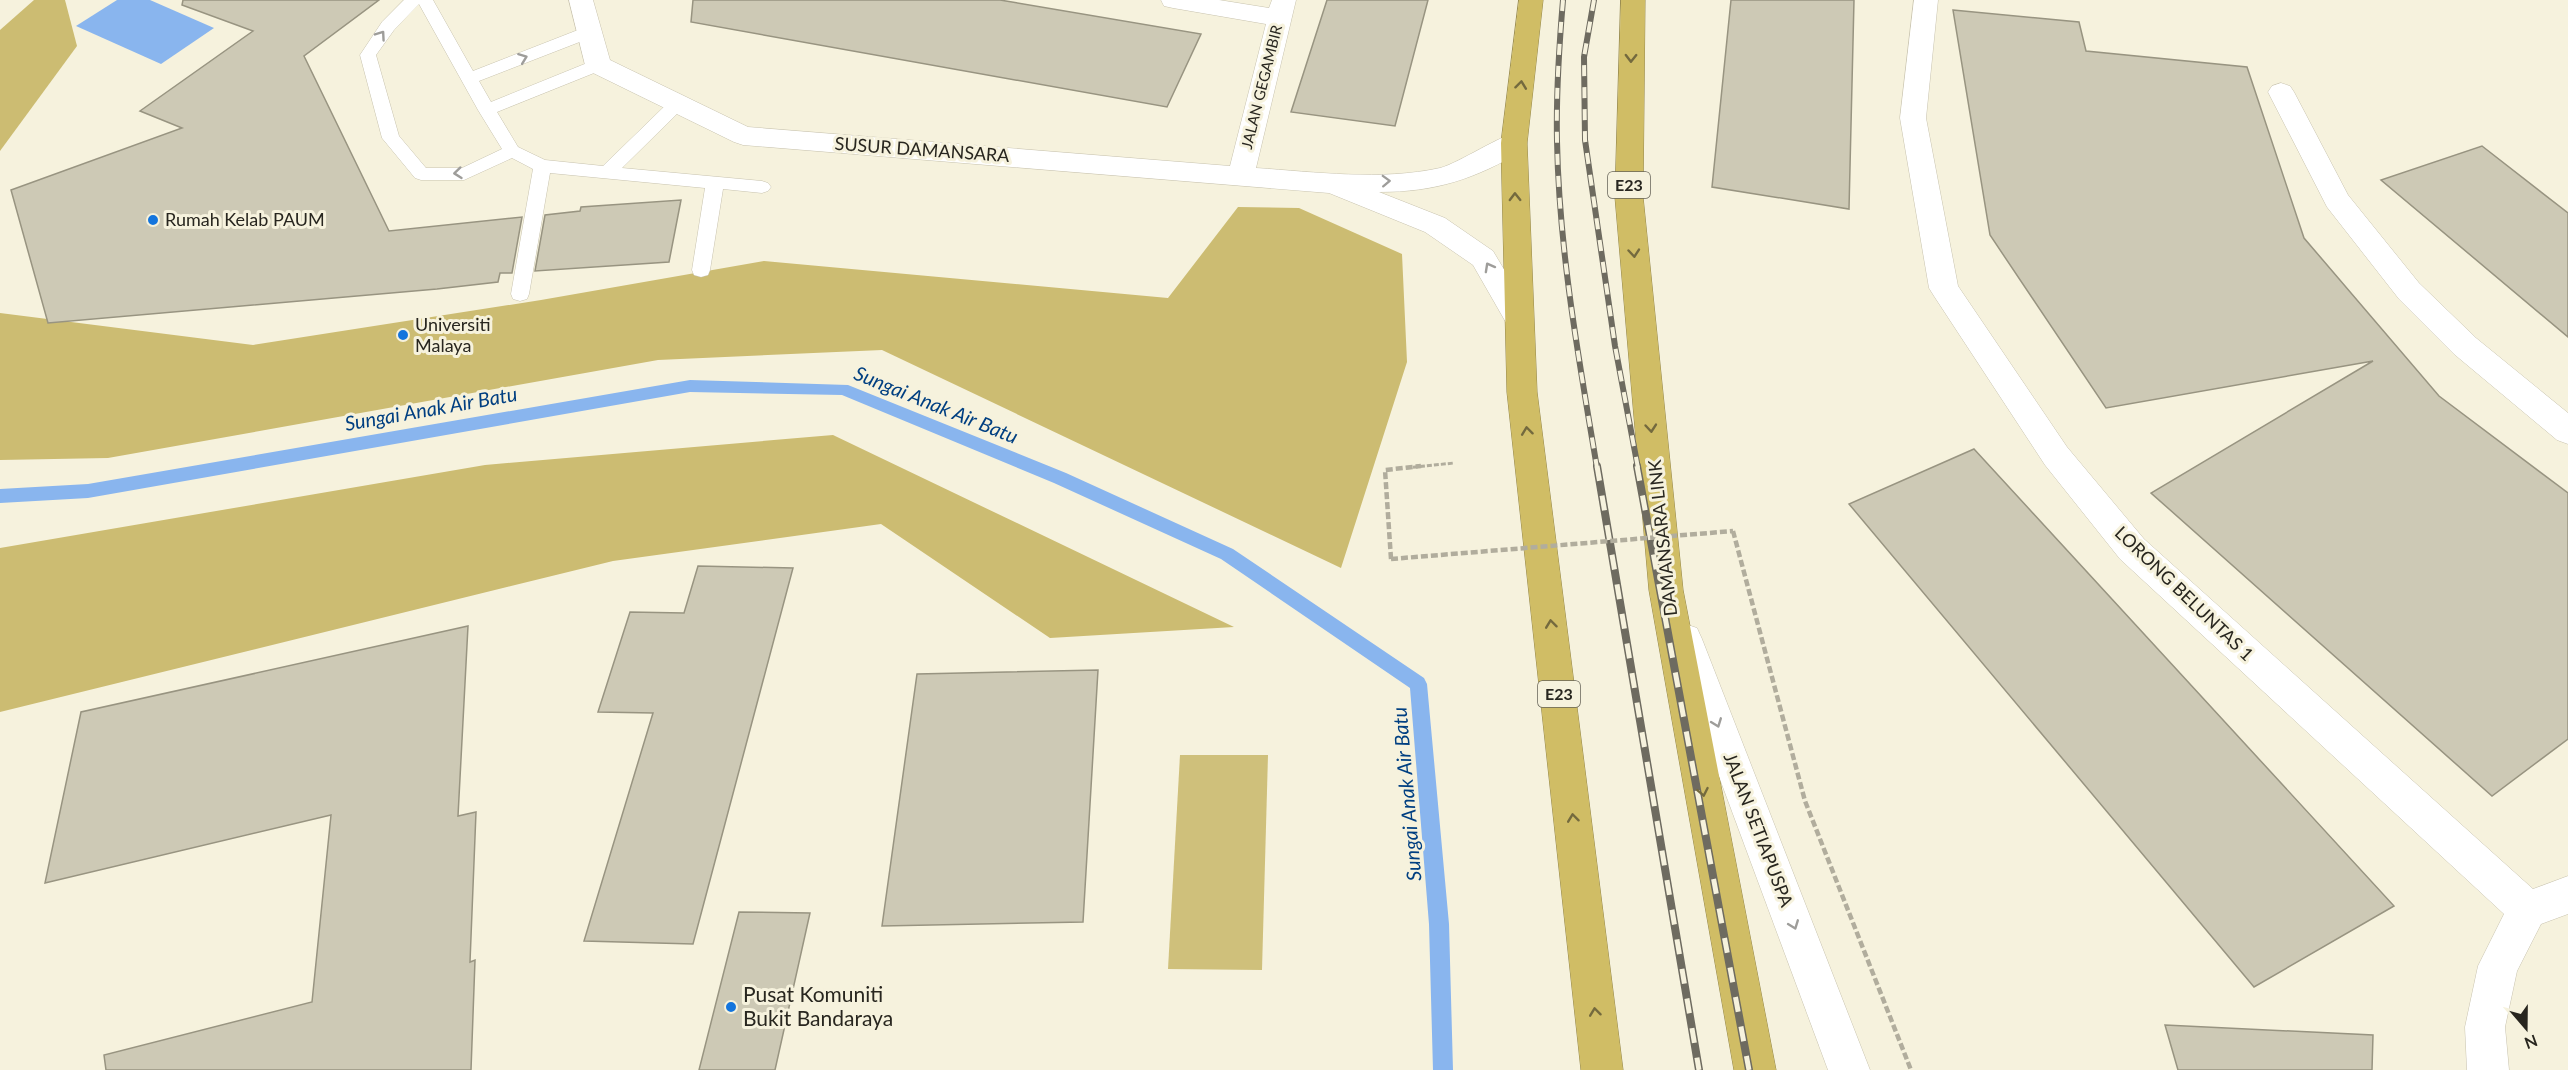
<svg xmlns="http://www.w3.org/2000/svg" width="2568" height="1070" font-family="Lato,sans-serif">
<rect width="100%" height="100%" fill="#f6f2dd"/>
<path fill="#cfc07b" d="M1180 755H1268L1262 970 1168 969Z"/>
<g fill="#ccbc72">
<path d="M34 0H65L77 46 0 151V30Z"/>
<path d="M1238 207 1299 208 1402 254 1407 362 1341 568 882 350 658 360 108 458 0 460V313L253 345 541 300 764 261 1168 298Z"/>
<path d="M833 435 1234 627 1050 638 881 524 613 561 0 712V548L485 465Z"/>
</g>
<path fill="#89b5ee" d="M117 0H150L214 28 161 64 76 26Z"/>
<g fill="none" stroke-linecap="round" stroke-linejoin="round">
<path fill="#89b5ee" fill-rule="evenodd" d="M690 380 848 385 1066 473 1233 549 1424 678 1427 684 1449 924 1453 1070H1433L1429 924 1410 688 1221 559 1054 483 842 395 690 392 88 498 0 503V489L88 484Z"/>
</g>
<g fill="#cdc9b5" stroke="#989481" stroke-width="1.5">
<path d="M183 0H379L304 56 389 231 522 217 512 273H500L498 282 437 289 48 323 11 190 182 128 140 111 253 31 182 5Z"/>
<path d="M693 0H1000L1201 34 1167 107 691 22Z"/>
<path d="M1327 0H1428L1395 126 1291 112Z"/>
<path d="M1731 0H1854L1849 209 1712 187Z"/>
<path d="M1953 10 2079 22 2086 51 2247 67 2304 238 2439 396 2568 493V739L2492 796 2151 493 2373 361 2106 408 1990 235Z"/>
<path d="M2482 146 2568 213V337L2381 180Z"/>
<path d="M681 200 669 262 535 271 545 215 580 211 581 207Z"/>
<path d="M1974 449 2394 906 2254 987 1849 504Z"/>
<path d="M698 566 793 568 693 944 584 941 653 713 598 712 630 612 684 613Z"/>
<path d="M468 626 458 816 476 812 470 962 475 960 471 1070H106L104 1055 312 1002 331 815 45 883 81 712Z"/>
<path d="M1098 670 1083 922 882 926 917 674Z"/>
<path d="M739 912 810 913 775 1070H699Z"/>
<path d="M2165 1025 2373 1035 2372 1070H2178Z"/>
</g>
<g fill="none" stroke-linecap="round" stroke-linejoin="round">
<g stroke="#c8c3af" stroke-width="1">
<path id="service" d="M404 0H433L473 71 583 28H595L597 32 595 36 479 81 491 102 592 61H604L606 65 604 69 497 112 518 147 545 160 603 166 672 99H684L686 103 684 107 622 168 762 181 768 183 771 187 768 191 762 193 723 189 710 270 708 275 701 277 694 275 692 270 705 188 550 173 529 294 527 299 520 301 513 299 511 294 533 169 512 158 464 180H421L415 178 382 138 360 55 382 22ZM419 4 478 110 502 149 462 168H426L399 136 376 55 394 30Z"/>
</g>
<g stroke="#c8c3af" stroke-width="1">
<g id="minor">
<path d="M569 0H593L610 60 748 127 1230 166 1266 24 1173 8 1164 6 1161 0H1219L1269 8 1272 0H1296L1256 168C1316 172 1381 181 1440 168 1459 163 1504 133 1515 134 1518 134 1521 136 1524 136L1527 143 1524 150C1475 179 1436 192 1379 192L1445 218 1493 251 1533 318 1528 326 1518 329 1508 326 1473 265 1425 232 1329 193 743 145 734 142 589 71 585 65Z"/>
<path d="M1914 0H1938L1926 118 1958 286 2067 447 2144 539 2533 889 2568 876V914L2541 924 2517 971 2505 1027 2509 1070H2467L2465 1027 2478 966 2504 914 2120 559 2045 465 1934 296 1929 288 1900 118Z"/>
<path d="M2281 83 2290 86 2294 92 2348 195 2419 283 2476 338 2568 413V444L2557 440 2454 354 2399 299 2327 207 2268 92 2272 86Z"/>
<path d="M1685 624 1697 628 1702 639 1870 1070H1828L1668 639 1673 628Z"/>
</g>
</g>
<g stroke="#95884c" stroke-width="1">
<g id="motorway">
<path d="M1519 0H1543L1527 143 1537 392 1623 1070H1581L1507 392 1501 143Z"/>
<path d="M1621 0H1645L1643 197 1683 590 1776 1070H1734L1649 590 1615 197Z"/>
</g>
</g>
<path stroke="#b1ad9d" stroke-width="3" stroke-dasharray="5 2" stroke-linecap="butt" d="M1406 468 1454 463"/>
<g stroke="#b1ad9d" stroke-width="4.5" stroke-dasharray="7 3" stroke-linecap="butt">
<path d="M1733 531 1805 801 1911 1070"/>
<path d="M1391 559 1385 470 1421 466"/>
</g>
<use href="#service" fill="#fff" fill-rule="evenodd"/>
<use href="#minor" fill="#fff" fill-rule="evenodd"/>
<use href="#motorway" fill="#d0bd65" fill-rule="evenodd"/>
<g stroke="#6e6b60" stroke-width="6">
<g id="rail-far1">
<path d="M1563 0C1559 47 1556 94 1557 141 1559 251 1579 360 1597 468"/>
<path d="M1594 0 1584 57 1585 140 1615 346 1638 468"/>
</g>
</g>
<g stroke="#6e6b60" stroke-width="8">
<g id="rail">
<path d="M1597 466 1699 1070"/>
<path d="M1637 466 1749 1070"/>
</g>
</g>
<use href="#rail-far1" stroke="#f6f2dd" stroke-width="4" stroke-dasharray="11" stroke-linecap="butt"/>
<use href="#rail" stroke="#f6f2dd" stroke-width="5" stroke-dasharray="15" stroke-linecap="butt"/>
<path stroke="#b1ad9d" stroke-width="4.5" stroke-dasharray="7 3" stroke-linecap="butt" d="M1391 559 1733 531"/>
</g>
<defs><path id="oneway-chevron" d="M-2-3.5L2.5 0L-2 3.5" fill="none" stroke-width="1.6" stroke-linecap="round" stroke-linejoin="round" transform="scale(1.5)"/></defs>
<g stroke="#9e9d9a">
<use href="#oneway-chevron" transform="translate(381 35) rotate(-55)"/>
<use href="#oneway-chevron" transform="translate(523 58) rotate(-21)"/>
<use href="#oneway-chevron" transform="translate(458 173) rotate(174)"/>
<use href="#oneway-chevron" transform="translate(1386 181) rotate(-2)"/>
<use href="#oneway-chevron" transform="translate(1489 267) rotate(-119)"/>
<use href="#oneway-chevron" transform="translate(1717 723) rotate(69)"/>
<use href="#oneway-chevron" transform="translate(1794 925) rotate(69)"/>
</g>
<g stroke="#746a3e">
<use href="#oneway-chevron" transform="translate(1631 58) rotate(91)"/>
<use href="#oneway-chevron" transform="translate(1521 85) rotate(-83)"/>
<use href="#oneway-chevron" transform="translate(1515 197) rotate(-91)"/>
<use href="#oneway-chevron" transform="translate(1634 253) rotate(85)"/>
<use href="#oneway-chevron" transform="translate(1651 428) rotate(85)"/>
<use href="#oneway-chevron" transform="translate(1527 431) rotate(-97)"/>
<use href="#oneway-chevron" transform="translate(1551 624) rotate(-97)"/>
<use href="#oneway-chevron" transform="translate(1703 792) rotate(79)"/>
<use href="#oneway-chevron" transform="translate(1573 818) rotate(-97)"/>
<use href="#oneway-chevron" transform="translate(1595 1012) rotate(-97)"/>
</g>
<g fill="#1475dd" stroke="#f6f2dd" stroke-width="2">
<circle cx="153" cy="220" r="6"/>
<circle cx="403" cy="335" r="6"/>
<circle cx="731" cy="1007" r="6"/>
</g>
<g text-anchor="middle" stroke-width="6" stroke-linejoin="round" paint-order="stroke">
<g font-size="15" fill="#28261f" stroke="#f6f2dd">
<text transform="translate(1262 87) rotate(-76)" y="5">JALAN GEGAMBIR</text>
</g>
<g fill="#f6f2dd" stroke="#666358" stroke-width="1.5">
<rect x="1608" y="172" width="42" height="26" rx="4.5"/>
<rect x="1538" y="681" width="42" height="26" rx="4.5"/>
</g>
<g font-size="16" font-weight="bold" fill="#28261f">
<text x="1629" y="191">E23</text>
<text x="1559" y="700">E23</text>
</g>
<g font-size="18" fill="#28261f" stroke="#f6f2dd">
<text transform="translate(922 150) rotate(4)" y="6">SUSUR DAMANSARA</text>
<text transform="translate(1663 538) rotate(-96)" y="6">DAMANSARA LINK</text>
<text transform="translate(2184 594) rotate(44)" y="6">LORONG BELUNTAS 1</text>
<text transform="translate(1758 830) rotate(69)" y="6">JALAN SETIAPUSPA</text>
</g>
<g font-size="18" fill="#28261f" stroke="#f6f2dd" text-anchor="start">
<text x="165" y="226">Rumah Kelab PAUM</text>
<text x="415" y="331">Universiti<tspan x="415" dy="21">Malaya</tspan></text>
</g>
<g font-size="20" font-style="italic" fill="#003f81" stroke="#f6f2dd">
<text transform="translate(936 405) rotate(22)" y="7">Sungai Anak Air Batu</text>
<text transform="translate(431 409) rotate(-10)" y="7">Sungai Anak Air Batu</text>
<text transform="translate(1407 794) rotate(-95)" y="7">Sungai Anak Air Batu</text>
</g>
<g font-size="21" fill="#28261f" stroke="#f6f2dd" text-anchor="start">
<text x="743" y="1002">Pusat Komuniti<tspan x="743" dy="24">Bukit Bandaraya</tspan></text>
</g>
</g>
<g transform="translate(2526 1028) rotate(160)" stroke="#f6f2dd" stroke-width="4.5" paint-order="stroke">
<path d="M0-4.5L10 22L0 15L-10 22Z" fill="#28261f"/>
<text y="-9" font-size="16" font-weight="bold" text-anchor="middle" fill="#28261f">N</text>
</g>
</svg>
